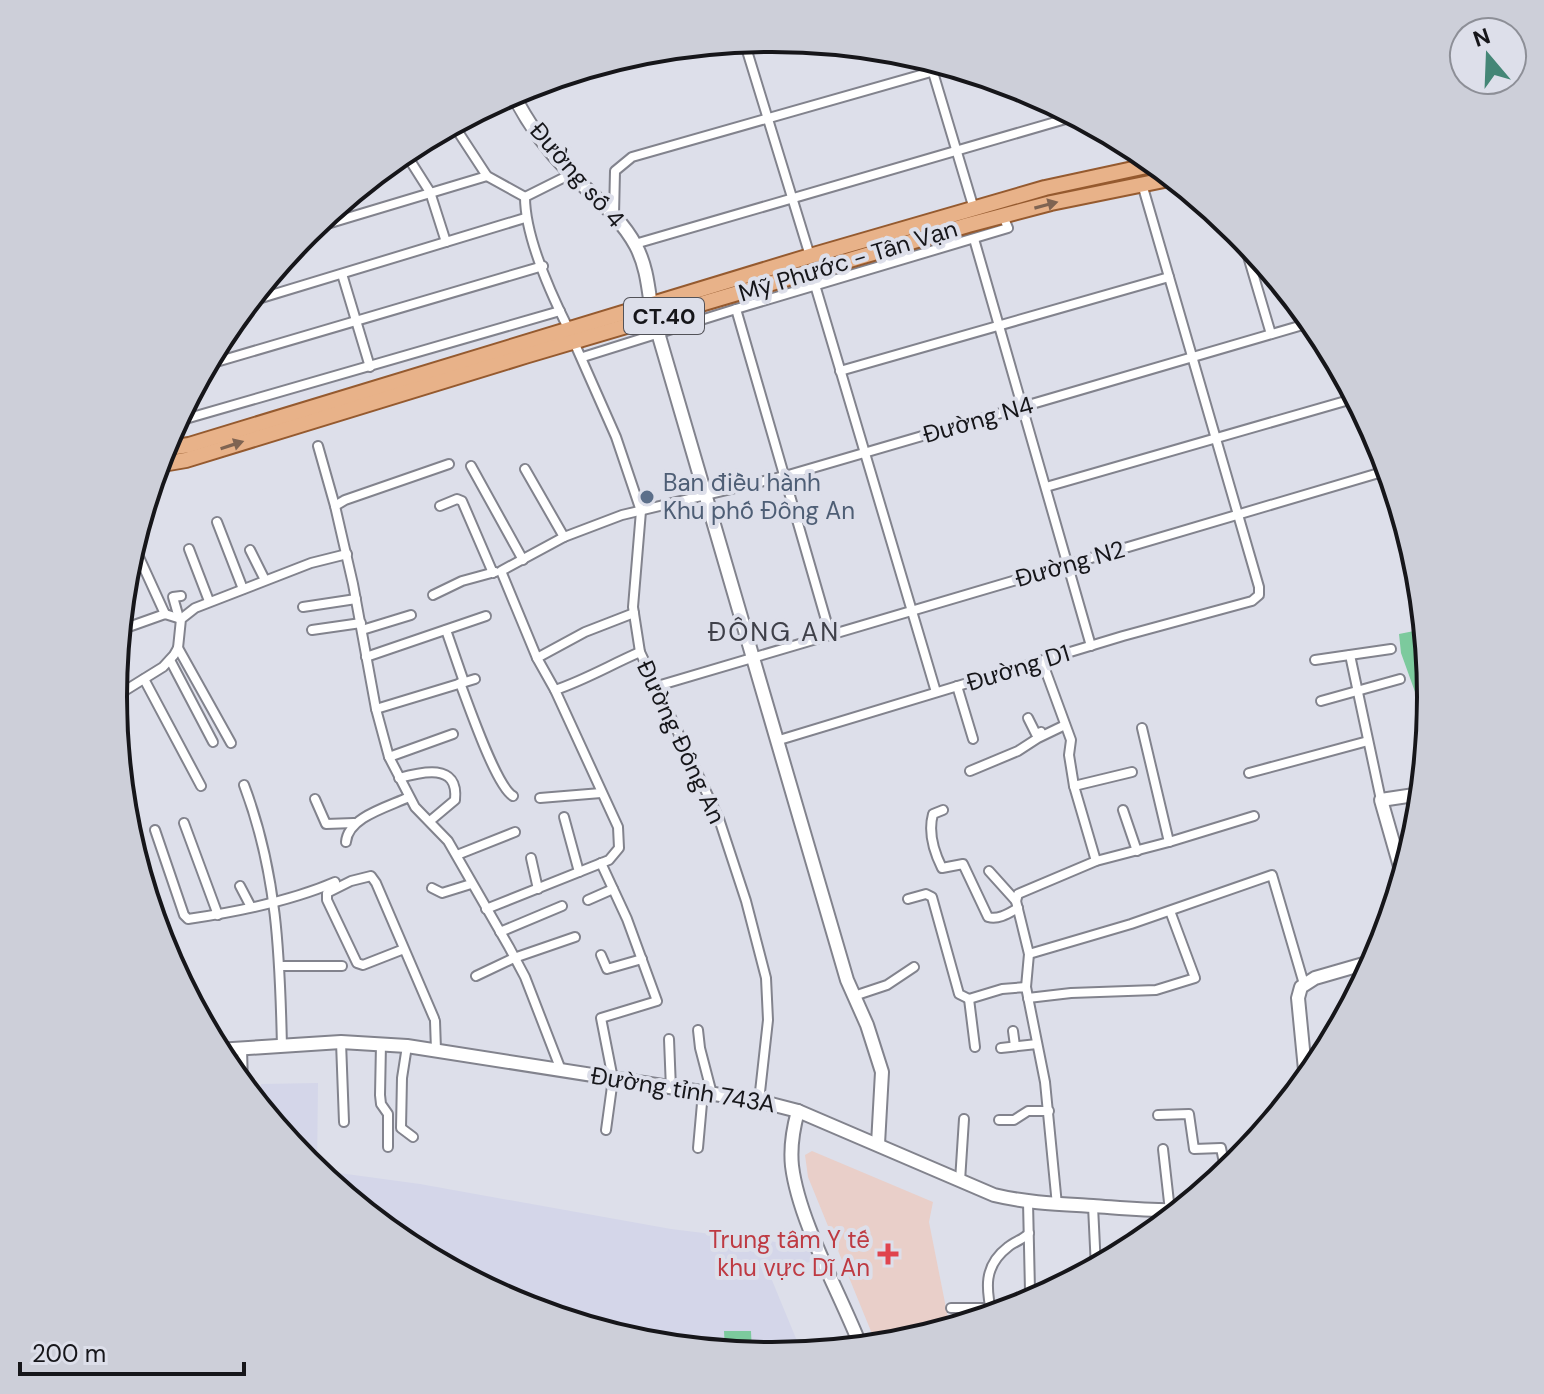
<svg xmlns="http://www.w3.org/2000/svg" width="1544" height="1394" font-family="'DM Sans',sans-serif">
<rect width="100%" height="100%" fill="#dddfea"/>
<path fill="#d4d6e9" d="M318 1083 317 1170 420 1184 671 1229 808 1246 814 1261 769 1273 802 1353 772 1356 643 1343 519 1306 405 1245 306 1163 261 1108V1084Z"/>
<path fill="#e9cfc9" d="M812 1151 933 1202 929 1222 950 1328 900 1343 877 1346 808 1177 805 1155Z"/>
<g fill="#7cca9d">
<path d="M1424 629 1431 697 1428 729 1424 705 1419 703 1401 653 1399 634Z"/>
<path d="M724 1331H751L752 1354 725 1351Z"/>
</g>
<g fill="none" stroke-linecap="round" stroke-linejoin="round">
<g stroke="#82838d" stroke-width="12">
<g id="street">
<path d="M744 41 810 256"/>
<path d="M929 59 974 209"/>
<path d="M453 124 487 176 525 197"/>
<path d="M1131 145 1137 167"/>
<path d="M404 151 430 192 446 242"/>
<path d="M614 215 615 171 632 157 952 66"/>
<path d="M307 230 487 176"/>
<path d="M1242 236 1271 334"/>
<path d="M974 239 1091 646"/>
<path d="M635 244 1076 116"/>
<path d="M342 274 370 367"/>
<path d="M815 285 936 692"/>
<path d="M248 302 525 218"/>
<path d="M736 309 830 634"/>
<path d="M569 330C551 294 525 236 525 197L571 174"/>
<path d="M574 342 616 437 641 511 633 607 640 652 719 819 746 901 766 978 768 1020 759 1101"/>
<path d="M583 357 736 309 1008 228 1003 216"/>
<path d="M206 365 543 266"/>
<path d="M840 371 1169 277"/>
<path d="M175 422 560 311"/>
<path d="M318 446 335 506"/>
<path d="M449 464 345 500 335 506 353 584 376 709 389 757 415 807 448 841 509 947 525 977 561 1070"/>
<path d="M471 466 523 560"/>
<path d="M525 469 564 537"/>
<path d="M1046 487 1356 398"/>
<path d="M440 506 457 499 462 501 493 573"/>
<path d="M217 522 243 589"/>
<path d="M133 544 165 614"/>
<path d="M189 549 209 601"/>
<path d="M250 550 265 580"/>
<path d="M433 595 462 581 495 572"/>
<path d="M303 607 356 599"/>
<path d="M179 618 173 597 181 596"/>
<path d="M120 630 165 614 181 619"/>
<path d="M312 630 361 623"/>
<path d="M362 630 411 615"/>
<path d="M446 630 464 682"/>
<path d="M178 648 231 743"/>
<path d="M1350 655 1381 800"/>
<path d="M366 657 486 616"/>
<path d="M537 658 585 632 634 613"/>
<path d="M170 660 213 742"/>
<path d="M1315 660 1391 649"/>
<path d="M1042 661 1071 740 1069 755 1074 786"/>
<path d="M144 679 201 786"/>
<path d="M460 683C469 706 496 786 513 796"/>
<path d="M957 686 973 739"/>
<path d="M654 687 1389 470"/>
<path d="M555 690C585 680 610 665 640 652"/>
<path d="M113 698 163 667 174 655 178 648 181 619 195 608 311 563 347 554"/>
<path d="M1321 701 1400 679"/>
<path d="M376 709 475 679"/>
<path d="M1028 718 1036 734 1041 732"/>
<path d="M776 741 1123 636 1252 601 1259 595V587L1142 184"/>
<path d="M389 757 453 734"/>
<path d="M970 771 1018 751 1038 738 1065 725"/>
<path d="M1249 773 1368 741"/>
<path d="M399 778C421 772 459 762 455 800L430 821"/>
<path d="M244 785C277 872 280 955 282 1047"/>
<path d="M540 798 601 793"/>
<path d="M315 799 326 824 354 823"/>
<path d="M943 810 933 814C928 832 934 852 942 868L963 864 988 917C999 920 1009 913 1018 908"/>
<path d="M1123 810 1137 851"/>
<path d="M564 817 579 872"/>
<path d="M184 823 218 915"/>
<path d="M155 830 184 915 188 919C236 912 291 901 335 882"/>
<path d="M346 842C348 817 388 807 409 797"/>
<path d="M1169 842 1254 816"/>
<path d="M457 855 515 832"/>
<path d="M531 858 538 889"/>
<path d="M1096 861 1074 786 1132 772"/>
<path d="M601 863 627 919 657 1001 601 1018 613 1079 606 1130"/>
<path d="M989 871 1016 901"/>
<path d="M240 886 251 907"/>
<path d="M432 888 442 893 471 884"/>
<path d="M908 899 926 894 932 897 959 994 969 999 1002 989 1026 987 1045 1082 1057 1205"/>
<path d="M588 900 613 889"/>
<path d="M486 909 609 860 619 848 618 827 555 690 537 658 501 571 564 537 622 515 785 476 1313 322"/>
<path d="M500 932 562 906"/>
<path d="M404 949 363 965 357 963 327 900V893L351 881 371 876 376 883 434 1018"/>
<path d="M1029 954 1131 924 1272 875 1304 984"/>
<path d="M601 955 607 969 642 959"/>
<path d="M280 966H342"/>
<path d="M476 976 514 958 575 937"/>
<path d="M1026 987 1029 954 1016 901 1018 894 1096 861 1169 842 1142 728"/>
<path d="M854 996 887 985 914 967"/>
<path d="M1028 998 1071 993 1156 990 1195 978 1170 911"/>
<path d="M969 999 975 1047"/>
<path d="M435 1021 436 1050"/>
<path d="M698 1030 700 1048 712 1094"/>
<path d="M1013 1031 1015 1046"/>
<path d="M669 1039 671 1089"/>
<path d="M341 1042 344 1122"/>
<path d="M381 1044 380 1095 381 1104 388 1114V1147"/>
<path d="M407 1046 402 1078 401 1128 413 1137"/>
<path d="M242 1048 243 1087"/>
<path d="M1001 1048 1037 1044"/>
<path d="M1304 1060 1322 1058"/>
<path d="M1158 1115 1189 1114 1194 1149 1221 1148 1226 1173"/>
<path d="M999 1120H1014L1028 1111H1049"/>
<path d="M698 1148 703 1092"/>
<path d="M1163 1149 1170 1211"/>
<path d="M960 1181 964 1119"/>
<path d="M1093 1206 1096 1268"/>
<path d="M1025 1305 1030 1291 1028 1202"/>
<path d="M951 1308H1017"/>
<path d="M992 1316C986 1289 983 1266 1008 1247 1015 1241 1023 1240 1029 1233"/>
</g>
</g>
<g stroke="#82838d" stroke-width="16">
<g id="secondary">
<path d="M512 92C527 122 546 149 570 173 593 196 620 216 636 246 646 265 648 285 651 306"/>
<path d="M654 319 847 980 867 1025 882 1072 878 1144"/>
<path d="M1403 877 1381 800 1421 794"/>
<path d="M217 1050 341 1042 407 1046 759 1101 798 1111 994 1195C1027 1203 1059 1204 1093 1206 1122 1208 1151 1211 1180 1210"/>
<path d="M1306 1080 1298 998 1301 987 1315 978 1374 961"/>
<path d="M798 1111C793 1129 790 1147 792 1166 799 1222 840 1293 861 1347"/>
</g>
</g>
<g stroke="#955a2f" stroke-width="18">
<g id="primary">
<path d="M162 449 189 445 810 256 1045 188 1156 164"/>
<path d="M157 465 186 460 525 356 968 225 1051 203 1174 178"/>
</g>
</g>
<use href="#street" stroke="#fff" stroke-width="8"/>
<use href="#secondary" stroke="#fff" stroke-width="12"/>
<use href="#primary" stroke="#e8b289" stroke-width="14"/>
</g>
<defs><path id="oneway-solid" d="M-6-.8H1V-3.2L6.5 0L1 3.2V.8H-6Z" transform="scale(2)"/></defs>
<g fill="#7f6452">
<use href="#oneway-solid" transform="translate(1046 205) rotate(-15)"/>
<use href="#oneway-solid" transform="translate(232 445) rotate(-18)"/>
</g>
<circle fill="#5c6f8a" stroke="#dddfea" stroke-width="3" cx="647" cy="497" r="8"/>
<path fill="#e0444e" stroke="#dddfea" stroke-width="3" d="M884 1242h8v8h8v8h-8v8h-8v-8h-8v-8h8z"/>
<g text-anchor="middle" stroke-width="8" stroke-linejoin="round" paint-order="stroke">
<rect fill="#dddfea" stroke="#525258" stroke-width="2" x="624" y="298" width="80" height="36" rx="6"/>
<g font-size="22" font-weight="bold" fill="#16161a">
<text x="664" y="324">CT.40</text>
</g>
<g font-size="24" fill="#16161a" stroke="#dddfea">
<text transform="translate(577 175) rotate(49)" y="8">Đường số 4</text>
<text transform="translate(848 261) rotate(-17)" y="8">Mỹ Phước - Tân Vạn</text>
<text transform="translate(978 420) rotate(-16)" y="8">Đường N4</text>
<text transform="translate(1070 564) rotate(-16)" y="8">Đường N2</text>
<text transform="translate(1018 668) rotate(-17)" y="8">Đường D1</text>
<text transform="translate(681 742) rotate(65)" y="8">Đường Đông An</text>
<text transform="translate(683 1090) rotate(9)" y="8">Đường tỉnh 743A</text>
</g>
<g font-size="24" fill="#4e5e75" stroke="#dddfea" text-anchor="start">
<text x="663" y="491">Ban điều hành<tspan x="663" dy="28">Khu phố Đông An</tspan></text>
</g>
<g font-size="24" fill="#be3a42" stroke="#dddfea" text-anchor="end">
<text x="870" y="1248">Trung tâm Y tế<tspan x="870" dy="28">khu vực Dĩ An</tspan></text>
</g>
<g font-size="26" letter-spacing="2" fill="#3f4049" stroke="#dddfea">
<text x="774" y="641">ĐÔNG AN</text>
</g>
</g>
<path d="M0 0H1544V1394H0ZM127 697a645 645 0 1 1 1290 0a645 645 0 1 1-1290 0Z" fill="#cdcfd9" fill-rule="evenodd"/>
<path fill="none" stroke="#16161a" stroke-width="4" d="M127 697a645 645 0 1 1 1290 0a645 645 0 1 1-1290 0Z"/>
<g transform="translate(1488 56) rotate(341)"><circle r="38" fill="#dddfea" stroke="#8d8f97" stroke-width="2"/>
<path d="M0-6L14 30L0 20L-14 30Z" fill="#448676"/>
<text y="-12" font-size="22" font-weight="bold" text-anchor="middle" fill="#16161a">N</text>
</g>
<path d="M20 1362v12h224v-12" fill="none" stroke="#16161a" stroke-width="4"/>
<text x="32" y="1362" font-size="24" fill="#16161a" stroke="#dddfea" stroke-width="6" paint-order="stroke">200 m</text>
</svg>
